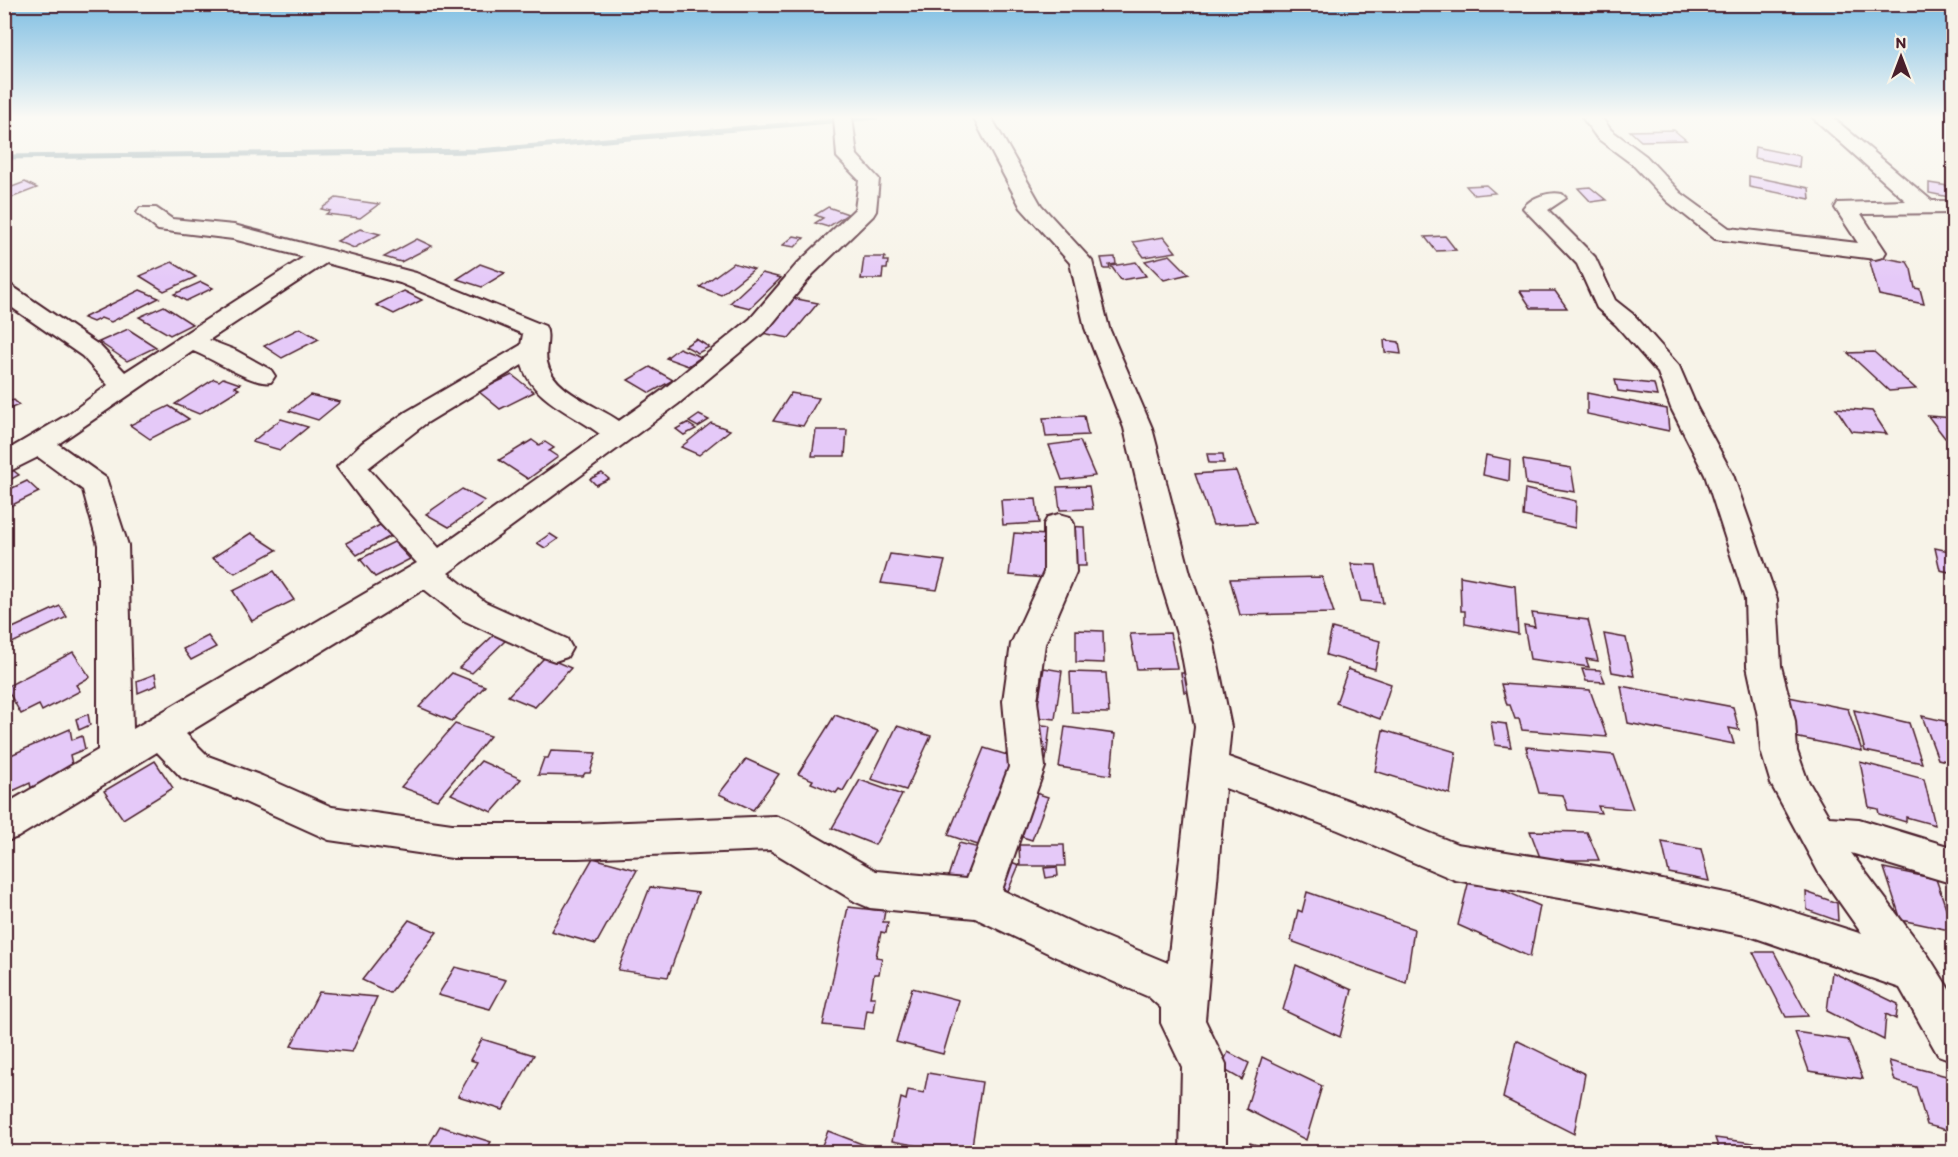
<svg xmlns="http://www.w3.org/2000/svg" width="1958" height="1157" font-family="Itim,sans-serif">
<rect width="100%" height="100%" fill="#f7f3e8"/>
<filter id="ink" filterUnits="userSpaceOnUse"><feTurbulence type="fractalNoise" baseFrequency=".0167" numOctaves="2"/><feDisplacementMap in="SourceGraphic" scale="12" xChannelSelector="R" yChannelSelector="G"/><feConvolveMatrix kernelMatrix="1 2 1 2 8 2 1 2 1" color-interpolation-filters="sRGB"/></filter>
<g filter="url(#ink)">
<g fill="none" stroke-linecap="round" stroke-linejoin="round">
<path stroke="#6a8795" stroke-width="5" d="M4 157 478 151 877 117"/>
</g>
<g fill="#e5c9f8" stroke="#4a1f2b" stroke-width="1.5">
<path d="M1674 130 1686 140 1641 141 1630 131Z"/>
<path d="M1755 147 1800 156 1799 167 1754 158Z"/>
<path d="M1749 176 1809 188 1810 199 1749 187Z"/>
<path d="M25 182 37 188 11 198 4 194V190Z"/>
<path d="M1929 183 1954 187V198L1929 193Z"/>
<path d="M1486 185 1495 193 1474 195 1466 186Z"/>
<path d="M1590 187 1606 200 1591 202 1578 188Z"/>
<path d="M336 198 379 204 360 218 326 214 330 211 321 209Z"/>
<path d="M828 207 848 214 828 227 815 223 823 218 815 215Z"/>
<path d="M360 229 380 234 354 248 337 241Z"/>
<path d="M794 236 804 238 795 247 783 245Z"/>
<path d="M1445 236 1456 250 1436 251 1425 237Z"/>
<path d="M1164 237 1176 252 1144 257 1133 242Z"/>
<path d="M417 239 432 246 401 262 384 257Z"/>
<path d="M1170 255 1189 274 1164 280 1145 261Z"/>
<path d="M1868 255 1907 262 1911 269 1915 288 1920 289 1924 304 1879 295Z"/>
<path d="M864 257H885L884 261H888L887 269H883L882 279H861Z"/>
<path d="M1115 257 1116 264 1109 265 1110 269H1104L1101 258Z"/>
<path d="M172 262 196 277 164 291 140 276Z"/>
<path d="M1136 262 1146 276 1121 280 1111 266Z"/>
<path d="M733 263 754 269 721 295 700 287Z"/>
<path d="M480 264 505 273 482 287 457 279Z"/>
<path d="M762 273 781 278 750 308 730 303Z"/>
<path d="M201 282 213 288 186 301 174 294Z"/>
<path d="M140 290 159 298 111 322 101 318 93 322 83 318Z"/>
<path d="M404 291 422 300 394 314 376 305Z"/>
<path d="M1520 291H1555L1567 308H1531Z"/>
<path d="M792 298 818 303 789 338 762 333Z"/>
<path d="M164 306 192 324 170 335 139 317Z"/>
<path d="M300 328 319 339 282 358 264 346Z"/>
<path d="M128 329 156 347 127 361 99 342Z"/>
<path d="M696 339 709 347 698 353 685 346Z"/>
<path d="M1384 340 1399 342 1401 354 1385 352Z"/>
<path d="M679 348 701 357 688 366 666 358Z"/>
<path d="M1874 352 1916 389 1889 391 1848 353Z"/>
<path d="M650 367 673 380 650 393 628 380Z"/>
<path d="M512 375 534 392 500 409 478 391Z"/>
<path d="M223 378 240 384 235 387 239 389 199 414 175 404 214 379 219 381Z"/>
<path d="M1615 380 1654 384 1657 396 1618 391Z"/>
<path d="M791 393 819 398 803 426 773 421Z"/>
<path d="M1587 393 1667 409 1669 431 1587 414Z"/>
<path d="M310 395 340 402 318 420 289 411Z"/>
<path d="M14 400 19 405 4 411V403Z"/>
<path d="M169 406 189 419 150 439 130 425Z"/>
<path d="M1836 408 1872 411 1887 434 1851 431Z"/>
<path d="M699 415 709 420 698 427 689 422Z"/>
<path d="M1084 416 1088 435 1046 437 1043 418Z"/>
<path d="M1928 416 1954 418V439L1945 438Z"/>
<path d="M281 419 308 427 280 450 252 442Z"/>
<path d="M687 423 696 429 684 435 676 429Z"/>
<path d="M711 423 730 430 699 455 681 447Z"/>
<path d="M816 430H847L845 456H812Z"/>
<path d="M532 440 539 445 545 442 554 448 549 451 558 457 528 479 499 460Z"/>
<path d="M1080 441 1095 476 1062 480 1049 445Z"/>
<path d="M1207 454H1223L1224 463H1209Z"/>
<path d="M1486 455 1510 460 1509 481 1483 475Z"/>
<path d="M1523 460 1571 468 1575 492 1526 484Z"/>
<path d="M10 468 19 475 4 483V470Z"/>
<path d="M1236 471 1256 523 1213 525 1195 474Z"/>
<path d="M602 473 609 479 596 485 590 479Z"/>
<path d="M27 481 39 492 4 509V492Z"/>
<path d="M1089 486 1093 509 1060 510 1057 487Z"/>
<path d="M462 489 485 501 449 527 426 514Z"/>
<path d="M1525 489 1576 501 1575 528 1523 516Z"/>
<path d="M1036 499 1039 523 1003 525 1001 500Z"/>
<path d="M380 525 391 536 357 555 346 543Z"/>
<path d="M1065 526 1084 527 1086 566H1066Z"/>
<path d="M251 533 277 550 235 573 212 558Z"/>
<path d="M1014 533 1048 535 1044 578 1009 575Z"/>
<path d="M550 534 558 539 545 548 537 543Z"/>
<path d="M394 542 410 559 375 577 360 559Z"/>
<path d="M1935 548 1954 552V573L1940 570Z"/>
<path d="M890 554 945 561 937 590 881 583Z"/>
<path d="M1351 564 1376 565 1383 603 1361 601Z"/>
<path d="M274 571 294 600 252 621 233 591Z"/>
<path d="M1460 576 1515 586 1518 634 1465 624V611H1461Z"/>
<path d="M1322 577 1334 613 1240 615 1230 579Z"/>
<path d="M60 606 67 617 8 645 4 632Z"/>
<path d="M1532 613 1588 620 1598 661 1586 659 1589 667 1530 659 1524 625 1535 627Z"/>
<path d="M1332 628 1380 641 1375 669 1326 655Z"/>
<path d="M1076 630 1103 631 1104 663 1076 662Z"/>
<path d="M1170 633 1177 668 1137 669 1130 634Z"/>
<path d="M1604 634 1626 638 1634 676 1612 672Z"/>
<path d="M494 635 506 640 472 673 459 668Z"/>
<path d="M208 636 216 647 191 660 183 649Z"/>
<path d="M73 652 90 677 76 685 80 691 42 711 39 705 21 714 6 687Z"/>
<path d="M545 657 571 668 535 707 508 696Z"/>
<path d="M1044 668 1062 671 1055 719 1036 717Z"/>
<path d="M1348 669 1391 684 1380 719 1336 703Z"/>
<path d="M1582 669 1600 670 1605 682 1586 681Z"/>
<path d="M1070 672 1106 673 1109 713 1072 712Z"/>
<path d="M452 673 485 686 452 721 419 707Z"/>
<path d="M1181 673H1200L1203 693 1184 692Z"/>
<path d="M155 674 157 685 138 693 137 681Z"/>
<path d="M1501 684 1590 690 1607 737 1522 730 1519 719H1515L1510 705H1507Z"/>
<path d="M1621 686 1733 707 1739 730 1729 728 1734 744 1628 723Z"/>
<path d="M1784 696 1848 709 1862 751 1795 737Z"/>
<path d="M1854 710 1909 723 1922 763 1865 751Z"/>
<path d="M88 714 90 725 79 730 76 719Z"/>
<path d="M835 715 878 731 843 791 839 789 836 793 811 783 813 780 798 774Z"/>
<path d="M1922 716 1954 723V763L1938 759Z"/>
<path d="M1491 722 1506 724 1511 747 1495 745Z"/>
<path d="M455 724 490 736 437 800 401 787Z"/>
<path d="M1034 724 1050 726 1046 760 1030 759Z"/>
<path d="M897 726 931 736 906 790 871 779Z"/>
<path d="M1065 727 1115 734 1111 775 1059 767Z"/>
<path d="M70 729 72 740 82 736 85 749 70 755 73 769 31 788 30 783 6 794 4 758Z"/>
<path d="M1383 730 1456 752 1450 794 1375 771Z"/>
<path d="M1526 747 1614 755 1633 809 1598 806 1601 813 1568 810 1563 795 1539 793Z"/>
<path d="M984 748 1024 760 990 849 948 835Z"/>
<path d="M551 751 596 753 590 773H585L583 776 538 775 544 758H548Z"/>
<path d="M746 759 779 774 753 810 719 794Z"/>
<path d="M155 761 173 788 123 819 104 791Z"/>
<path d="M481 761 521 779 492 812 451 794Z"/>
<path d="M1860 762 1924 779 1935 825 1906 817V822L1879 814 1878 809 1869 807Z"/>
<path d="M860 780 902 795 875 845 832 828Z"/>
<path d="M1026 790 1048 797 1032 840 1010 833Z"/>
<path d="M1530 831 1587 832 1599 860H1541Z"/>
<path d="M1662 842 1701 849 1709 881 1669 873Z"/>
<path d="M959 843 988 850 976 890 946 883Z"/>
<path d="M1019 845H1064L1065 866H1020Z"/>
<path d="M593 858 637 870 596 944 551 931Z"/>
<path d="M1001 858 1019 865 1008 891 989 884Z"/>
<path d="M1057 867 1058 876 1046 878 1044 868Z"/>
<path d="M1884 868 1936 879 1954 931 1901 920Z"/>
<path d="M1470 876 1540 906 1530 957 1458 925Z"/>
<path d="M650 887 698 893 668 977 618 970Z"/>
<path d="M1307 892 1414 929 1406 983 1291 941 1298 910 1302 912Z"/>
<path d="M1806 892 1837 903 1838 921 1807 910Z"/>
<path d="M848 907 885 911 883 922H888L886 933 881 932 876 957 882 958 879 974H874L870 997H875L873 1011 867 1010 864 1029 823 1025Z"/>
<path d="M409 920 437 932 390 993 362 980Z"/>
<path d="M1753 952H1774L1808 1016 1786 1017Z"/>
<path d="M1296 965 1352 990 1340 1037 1283 1010Z"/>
<path d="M455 967 506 980 490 1009 438 995Z"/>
<path d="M1832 972 1898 1004 1896 1019 1886 1014 1884 1040 1827 1011Z"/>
<path d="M912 988 959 1000 943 1054 896 1042Z"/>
<path d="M319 992 377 997 352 1052 291 1046Z"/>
<path d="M1795 1032 1848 1040 1863 1079 1809 1071Z"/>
<path d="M482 1039 534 1055 503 1110 458 1096 477 1062 470 1060Z"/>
<path d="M1516 1040 1585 1074 1574 1134 1503 1098Z"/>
<path d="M1228 1052 1249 1063 1242 1080 1221 1068Z"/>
<path d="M1262 1057 1322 1086 1306 1140 1246 1109Z"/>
<path d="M1889 1061 1950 1077 1954 1087V1132L1927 1125 1916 1087 1895 1081Z"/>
<path d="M928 1073 982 1082 971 1152H951L892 1141 901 1098 906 1100 908 1090 924 1093Z"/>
<path d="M440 1126 491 1142 485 1152H425Z"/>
<path d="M828 1131 883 1152H819Z"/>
<path d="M1715 1138 1791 1148 1793 1152H1720Z"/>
<path d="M1250 1143 1278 1152H1249Z"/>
</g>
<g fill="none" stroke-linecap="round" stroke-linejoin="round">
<g stroke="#4a1f2b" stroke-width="4">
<g id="minor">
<path d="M834 117H852L857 155 879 179 876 211 873 216 813 274 768 329 678 404 448 573 485 602 567 639 572 648 567 657 555 661 543 657 463 620 424 589 186 734 208 756 262 776 332 807 452 824H578L775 816 789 821 876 871 966 879 1009 767 1003 701 1011 644 1044 572V524L1048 517 1059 514 1070 517 1074 524 1076 572 1045 644 1037 701 1045 767 1002 890 1086 929 1168 963 1195 727 1180 644 1158 573 1124 428 1085 328 1070 263 1021 208 973 117H991L1041 205 1092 261 1109 328 1152 428 1190 573 1214 644 1231 727 1228 757 1364 806 1457 844 1594 866 1750 898 1862 934 1819 873 1771 784 1761 751 1759 721 1747 666 1745 599 1705 475 1671 408 1658 373 1616 325 1597 308 1577 264 1523 208C1531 197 1550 191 1562 194L1566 198 1548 210 1595 257 1615 300 1634 315 1679 366 1697 408 1733 475 1777 599 1781 666 1795 721 1797 751 1807 779 1829 817 1859 819 1954 848V884L1851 853 1929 957 1954 997V1061L1938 1055 1900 988 1750 936 1594 904 1455 880 1338 830 1225 788 1205 1020 1226 1064V1152H1180L1182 1067 1161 1023V1008L1149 997 1056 957 975 918 870 908 856 902 770 850 578 858H452L329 840 236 798 182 778 157 752 18 837 4 842V805L98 750V545L83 490 38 457 4 474V452L67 415 108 385 82 356 4 302V284L12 286 100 346 125 372 304 257 233 239 158 230 137 213 140 208H156L172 219 234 225 416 273 545 326C551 336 544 351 547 362 553 392 597 405 619 421L660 392 750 319 797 264 855 209 859 180 837 157ZM326 263 400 283 523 334 521 345 406 412 362 443 337 467 377 520 417 563 133 729 128 545 106 478 58 444 193 351C214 359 253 386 271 382L275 376 271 370 235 350 209 340ZM522 365C533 401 573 413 600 434L439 548 368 468 425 424Z"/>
<path d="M1582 117H1601L1611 130 1646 156 1681 193 1729 228 1858 243 1835 208 1838 203 1906 201 1812 117H1832L1932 201H1954V213L1861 214 1886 252 1883 257 1875 259 1715 239 1667 201 1632 164 1597 138Z"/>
</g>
</g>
<use href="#minor" fill="#f7f3e8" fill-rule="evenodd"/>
</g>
</g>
<linearGradient id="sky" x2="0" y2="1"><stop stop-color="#7ebee3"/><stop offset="0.42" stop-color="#fbfaf5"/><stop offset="1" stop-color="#fbfaf5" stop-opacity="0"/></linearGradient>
<rect width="1958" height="279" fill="url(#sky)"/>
<rect width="1958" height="1157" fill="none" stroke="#f7f3e8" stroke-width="24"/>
<rect x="12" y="12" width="1934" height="1133" fill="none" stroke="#4a1f2b" stroke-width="2" filter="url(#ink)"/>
<g transform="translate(1901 57)" stroke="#f7f3e8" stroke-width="4.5" paint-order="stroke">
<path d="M0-4.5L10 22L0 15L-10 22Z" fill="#4a1f2b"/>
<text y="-9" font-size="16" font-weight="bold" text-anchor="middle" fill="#4a1f2b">N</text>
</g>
</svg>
